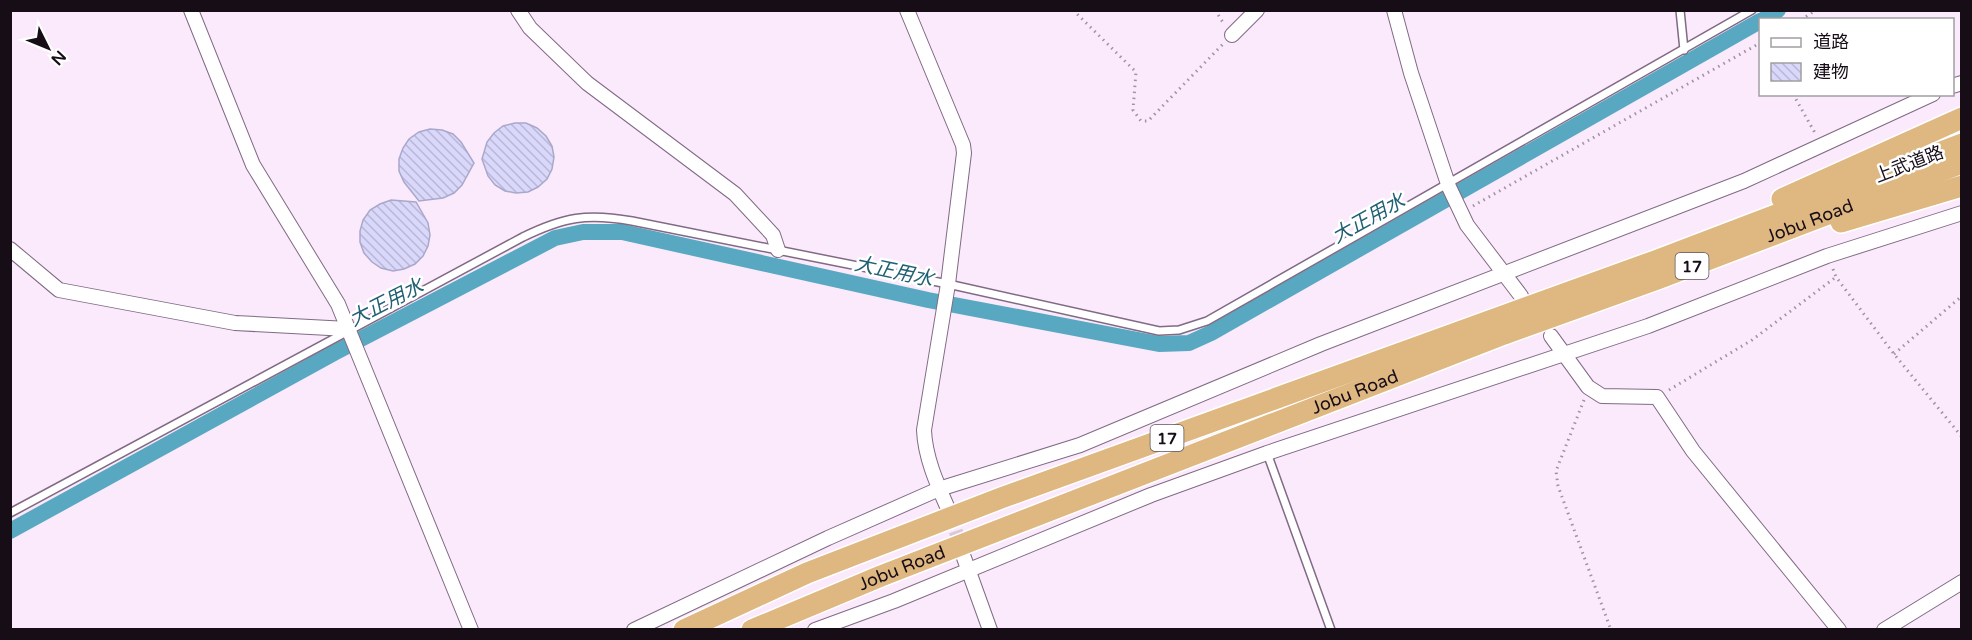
<svg xmlns="http://www.w3.org/2000/svg" width="1972" height="640" font-family="'Varela Round','Noto Sans JP',sans-serif">
<defs>
<pattern id="building-back-hatch" width="6" height="6" patternUnits="userSpaceOnUse" patternTransform="scale(1.5)"><rect width="6" height="6" fill="#d9d7fa"/><path d="M-1 5l2 2M0 0l6 6M5-1l2 2" fill="none" stroke="#bab7d6"/></pattern>
</defs>
<rect width="100%" height="100%" fill="#faeafc"/>
<g fill="none" stroke-linecap="round" stroke-linejoin="round">
<g stroke="#58a8c2" stroke-width="16">
<path d="M1763 20 1778 10"/>
<path d="M10 531 334 353 555 238 583 232H622L928 300 1159 344 1189 343 1211 333 1760 21"/>
</g>
</g>
<g fill="url(#building-back-hatch)" stroke="#aaa8ca" stroke-width="1.5">
<path d="M515 123H526L537 128 546 136 552 146 554 157 552 169 547 179 538 187 528 192 516 193 505 191 495 185 488 176 482 159 487 142 494 133 503 126Z"/>
<path d="M430 129 442 130 453 134 461 142 474 163 462 185 454 193 443 198 419 201 404 182 399 171V159L403 148 409 139 419 132Z"/>
<path d="M391 200 416 202 428 223 430 235 428 246 423 256 415 264 404 269 393 271 381 268 372 262 364 253 360 242V231L363 220 370 210 380 204Z"/>
</g>
<g fill="none" stroke-linecap="round" stroke-linejoin="round">
<path stroke="#d8c9da" stroke-width="14" stroke-dasharray="14 7" stroke-linecap="butt" d="M949 511 963 553"/>
<g stroke="#816a84" stroke-width="10">
<g id="service">
<path d="M1680 10 1684 50"/>
<path d="M1267 453 1331 630"/>
<path d="M10 513 523 237C564 217 587 213 632 221L948 284 1159 331 1179 330 1207 321 1752 10"/>
</g>
</g>
<g stroke="#816a84" stroke-width="16">
<g id="minor">
<path d="M191 10 253 165 338 304 471 630"/>
<path d="M518 10 530 28 587 83 735 194 773 235 778 250"/>
<path d="M907 10 963 145 964 153 948 284 924 430C925 458 938 486 949 511"/>
<path d="M1394 10 1411 73 1449 187 1467 225 1521 296"/>
<path d="M1232 35 1257 10"/>
<path d="M1952 86 1962 83"/>
<path d="M10 249 59 290 235 323 348 329"/>
<path d="M1551 336 1588 387 1602 396 1657 397 1693 451 1839 630"/>
<path d="M963 555 990 630"/>
<path d="M634 630 828 538 939 489 1080 445 1321 344 1744 181 1933 94"/>
<path d="M815 630 894 601 1151 495 1267 453 1648 326 1827 256 1962 213"/>
<path d="M1884 630 1962 582"/>
</g>
</g>
<g stroke="#fff" stroke-width="24">
<g id="trunk">
<path d="M1782 199 1962 118"/>
<path d="M1841 222 1962 186"/>
<path d="M684 630 807 573 1001 498 1655 261 1962 144"/>
<path id="s1" d="M752 630 881 576 1504 334 1657 279 1962 163"/>
</g>
</g>
<g stroke="#a093a1" stroke-width="3" stroke-dasharray="1.5 4.5" stroke-linecap="butt">
<path d="M1073 10 1136 72 1133 110 1141 121H1148L1224 43"/>
<path d="M1215 10 1224 24"/>
<path d="M1801 20 1816 10"/>
<path d="M1793 94 1815 133"/>
<path d="M1473 206 1760 43"/>
<path d="M1833 269 1836 277 1894 354 1962 437"/>
<path d="M1894 354 1962 296"/>
<path d="M1669 390 1752 340 1836 277"/>
<path d="M1584 400 1556 471 1558 486 1611 630"/>
</g>
<use href="#service" stroke="#fff" stroke-width="7"/>
<use href="#minor" stroke="#fff" stroke-width="14"/>
<use href="#trunk" stroke="#dfb780" stroke-width="21"/>
</g>
<g text-anchor="middle" stroke-width="5" stroke-linejoin="round" paint-order="stroke">
<g fill="#fff" stroke="#5c565d" stroke-width="1.5">
<rect x="1675.5" y="253" width="33" height="26" rx="4.5"/>
<rect x="1150.5" y="425" width="33" height="26" rx="4.5"/>
</g>
<g font-size="16" font-weight="bold" fill="#160d17">
<text x="1692" y="272">17</text>
<text x="1167" y="444">17</text>
</g>
<g font-size="18" fill="#160d17" stroke="#fff">
<text transform="translate(1909 164) rotate(-21)" y="6">上武道路</text>
<text dy="6" stroke="none"><textPath href="#s1" startOffset="1134">Jobu Road</textPath></text>
<text dy="6" stroke="none"><textPath href="#s1" startOffset="648">Jobu Road</textPath></text>
<text dy="6" stroke="none"><textPath href="#s1" startOffset="162">Jobu Road</textPath></text>
</g>
<g font-size="20" font-style="italic" fill="#216074" stroke="#fff">
<text transform="translate(1368 218) rotate(-29)" y="7">大正用水</text>
<text transform="translate(894 271) rotate(12)" y="7">大正用水</text>
<text transform="translate(386 302) rotate(-27)" y="7">大正用水</text>
</g>
</g>
<rect width="1972" height="640" fill="none" stroke="#160d17" stroke-width="24"/>
<rect x="1759" y="18" width="195" height="78" fill="#ffffff" stroke="#a29ea2" stroke-width="1.5"/>
<rect x="1771" y="38" width="30" height="9" fill="#ffffff" stroke="#a29ea2" stroke-width="1.5"/>
<text x="1813" y="48" font-size="18" fill="#160d17">道路</text>
<rect x="1771" y="63" width="30" height="18" fill="url(#building-back-hatch)" stroke="#a29ea2" stroke-width="1.5"/>
<text x="1813" y="78" font-size="18" fill="#160d17">建物</text>
<g transform="translate(48 48) rotate(133)" stroke="#ffffff" stroke-width="4.5" paint-order="stroke">
<path d="M0-4.5L10 22L0 15L-10 22Z" fill="#160d17"/>
<text y="-9" font-size="16" font-weight="bold" text-anchor="middle" fill="#160d17">N</text>
</g>
</svg>
